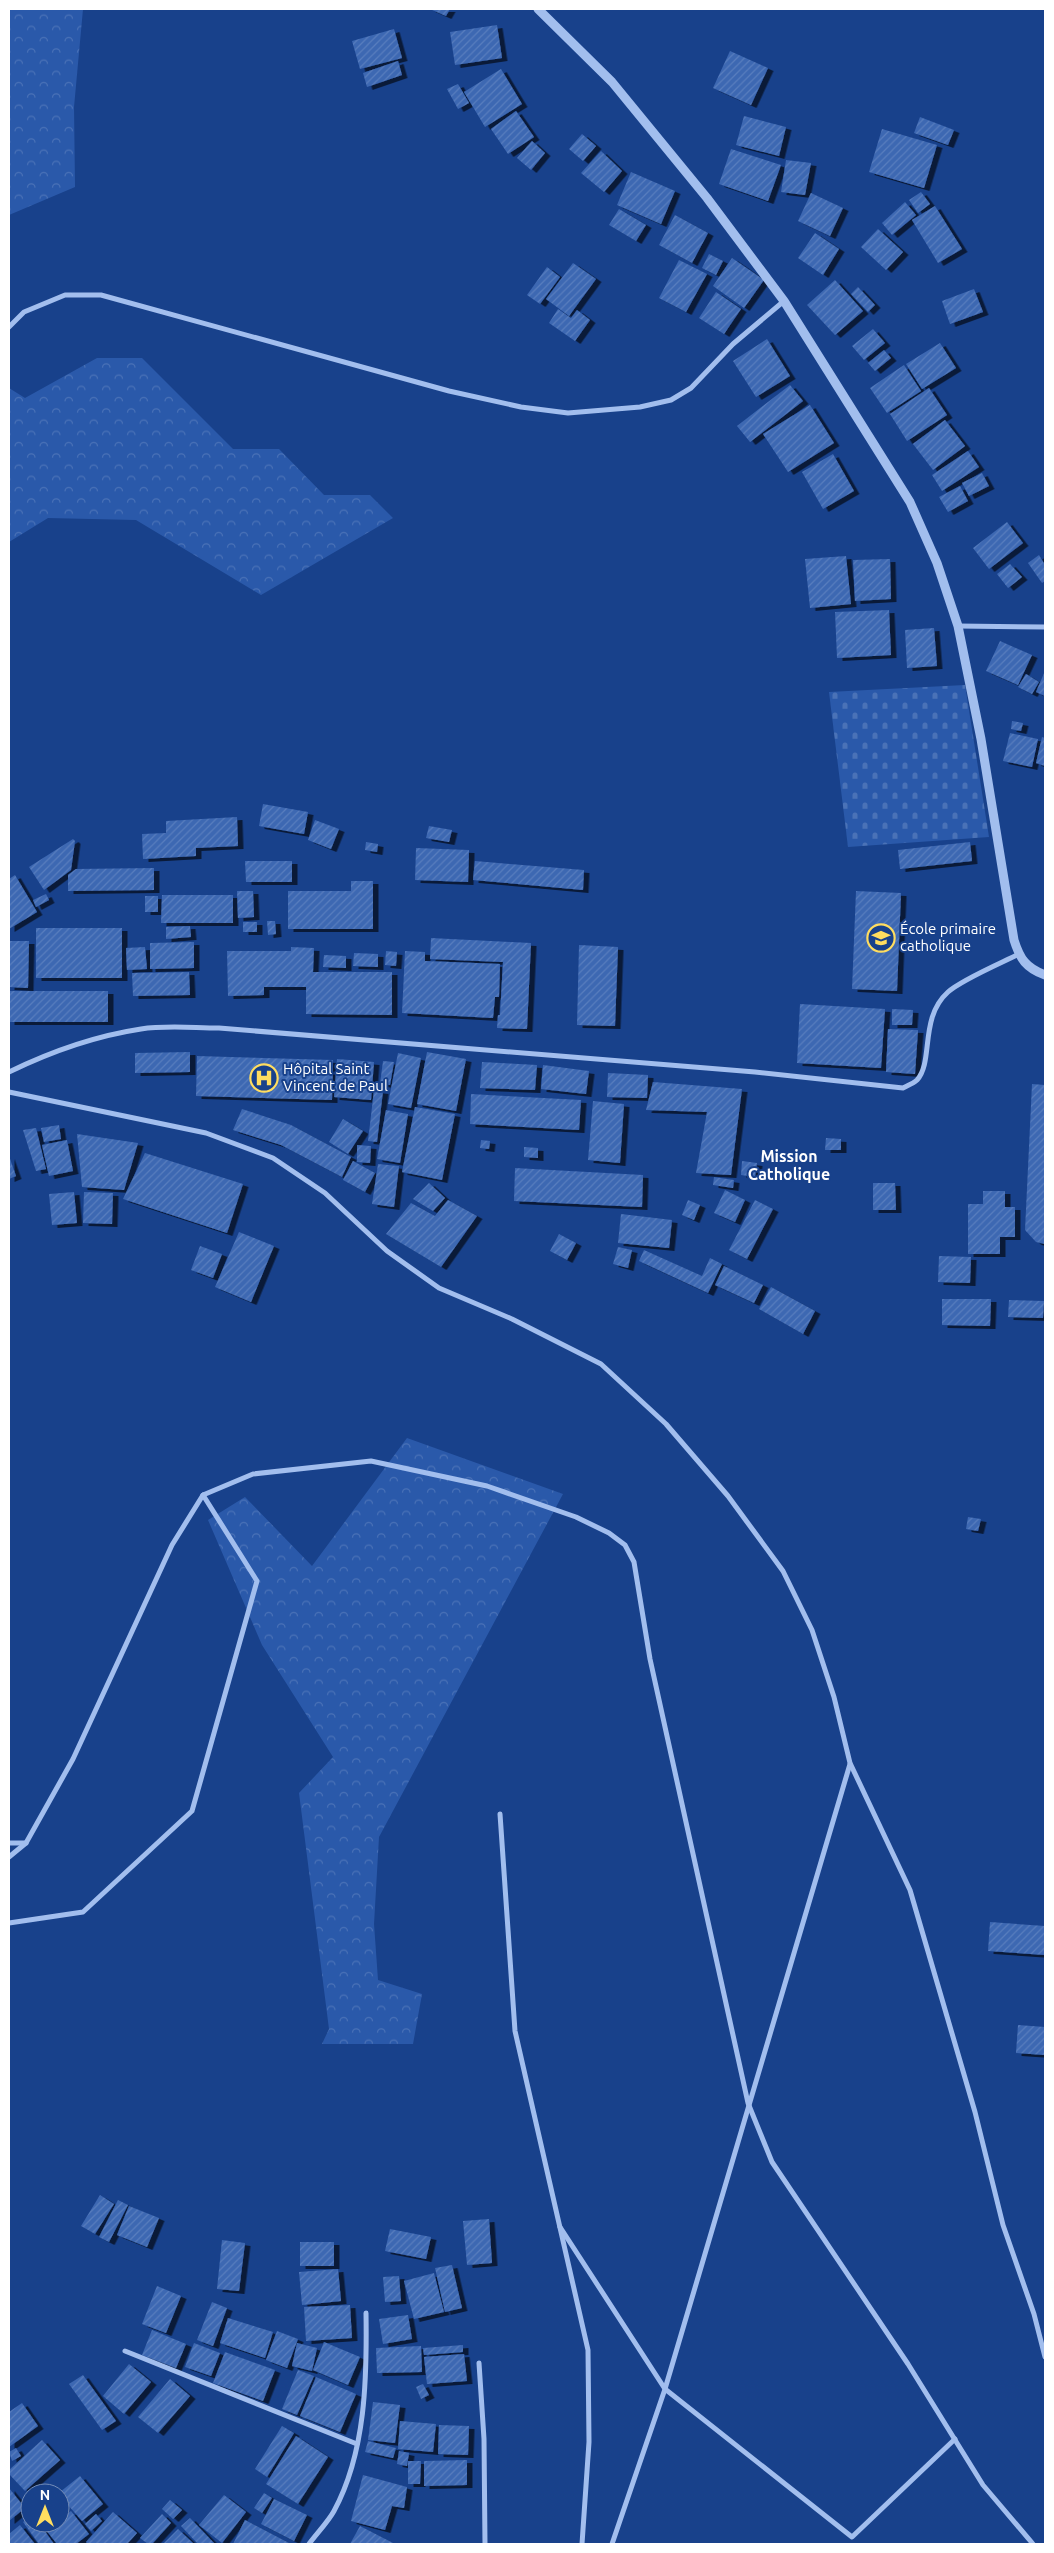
<svg xmlns="http://www.w3.org/2000/svg" width="1054" height="2553" font-family="Ubuntu,sans-serif">
<defs>
<pattern id="forest-crowns" width="20" height="18" patternUnits="userSpaceOnUse" patternTransform="scale(1.25)"><rect width="20" height="18" fill="#2a59aa"/><path d="M2 6a3 3 0 1 1 6 0M12 15a3 3 0 1 1 6 0" fill="none" stroke="#4a72b7"/></pattern>
<pattern id="cemetery-stones" width="16" height="16" patternUnits="userSpaceOnUse" patternTransform="scale(1.25)"><rect width="16" height="16" fill="#2a59aa"/><path d="M2 7V4a2 2 0 0 1 4 0v3zM10 15v-3a2 2 0 0 1 4 0v3z" fill="#4a72b7"/></pattern>
<pattern id="building-hatch" width="6" height="6" patternUnits="userSpaceOnUse" patternTransform="scale(1.25)"><rect width="6" height="6" fill="#3c67b2"/><path d="M-1 1l2-2M0 6l6-6M5 7l2-2" fill="none" stroke="#597ebe"/></pattern>
<filter id="shadow"><feDropShadow dx="5.5" dy="3" stdDeviation="0" flood-color="#0009"/></filter>
</defs>
<rect width="100%" height="100%" fill="#18418b"/>
<g fill="url(#forest-crowns)">
<path d="M9 9H83L74 107 75 187 9 215Z"/>
<path d="M97 358H142L233 449H279L324 495H370L393 518 261 595 136 520 48 518 9 542V388L25 398Z"/>
<path d="M407 1438 563 1494 379 1837 374 1924 378 1980 422 1994 413 2044H322L329 2029 299 1793 333 1757 262 1645 208 1520 245 1497 312 1566Z"/>
</g>
<path fill="url(#cemetery-stones)" d="M965 685 989 837 848 847 829 692Z"/>
<g fill="url(#building-hatch)" filter="url(#shadow)">
<path d="M430 9H450L446 16Z"/>
<path d="M497 25 502 58 455 65 450 32Z"/>
<path d="M394 29 402 58 360 69 352 41Z"/>
<path d="M730 51 768 68 751 105 713 88Z"/>
<path d="M398 61 402 75 367 87 363 73Z"/>
<path d="M501 69 522 104 485 127 464 92Z"/>
<path d="M458 84 469 103 458 109 447 89Z"/>
<path d="M516 111 534 137 508 154 491 129Z"/>
<path d="M744 116 786 127 779 156 736 145Z"/>
<path d="M920 117 954 130 948 145 914 133Z"/>
<path d="M882 129 937 145 924 188 869 172Z"/>
<path d="M582 134 596 146 583 161 569 149Z"/>
<path d="M532 141 545 153 531 170 517 158Z"/>
<path d="M731 149 781 165 768 201 719 184Z"/>
<path d="M601 151 622 171 604 192 581 173Z"/>
<path d="M786 160 811 163 805 195 781 192Z"/>
<path d="M631 172 675 191 661 224 617 205Z"/>
<path d="M921 192 930 204 918 213 909 200Z"/>
<path d="M811 193 843 208 830 236 798 221Z"/>
<path d="M905 202 916 215 892 235 882 223Z"/>
<path d="M935 206 962 249 938 263 912 220Z"/>
<path d="M619 209 646 225 636 241 609 225Z"/>
<path d="M675 215 708 233 692 263 659 245Z"/>
<path d="M878 229 903 252 886 270 861 247Z"/>
<path d="M815 233 839 249 823 275 798 258Z"/>
<path d="M709 254 723 261 716 275 702 268Z"/>
<path d="M732 258 764 280 744 308 713 286Z"/>
<path d="M679 260 707 274 686 312 659 298Z"/>
<path d="M573 263 596 279 569 316 546 299Z"/>
<path d="M547 267 560 277 540 304 527 295Z"/>
<path d="M835 280 863 311 835 335 807 305Z"/>
<path d="M858 287 875 305 868 312 851 294Z"/>
<path d="M974 289 983 312 950 324 942 301Z"/>
<path d="M716 292 741 309 724 334 699 318Z"/>
<path d="M558 309 571 318 577 310 590 320 575 341 549 323Z"/>
<path d="M873 329 885 343 864 360 852 346Z"/>
<path d="M767 339 790 376 756 397 733 361Z"/>
<path d="M940 343 956 368 922 389 906 364Z"/>
<path d="M884 350 891 358 875 371 868 363Z"/>
<path d="M904 365 921 391 887 413 870 388Z"/>
<path d="M790 385 803 401 750 442 737 426Z"/>
<path d="M929 388 947 415 907 441 890 414Z"/>
<path d="M810 405 834 443 788 472 763 434Z"/>
<path d="M945 420 965 446 933 470 913 444Z"/>
<path d="M968 451 979 467 942 491 932 475Z"/>
<path d="M833 454 854 491 823 509 802 472Z"/>
<path d="M982 473 989 486 969 496 962 483Z"/>
<path d="M960 486 968 501 948 512 939 497Z"/>
<path d="M1007 522 1023 543 989 569 973 548Z"/>
<path d="M1039 555 1045 565V581L1042 583 1028 563Z"/>
<path d="M846 556 851 604 810 608 805 559Z"/>
<path d="M890 559 891 599 855 601 853 560Z"/>
<path d="M1010 564 1022 577 1008 588 997 574Z"/>
<path d="M889 610 891 655 837 658 835 612Z"/>
<path d="M934 628 937 666 907 668 905 630Z"/>
<path d="M1000 641 1032 655 1018 685 986 671Z"/>
<path d="M1045 671V696L1036 692Z"/>
<path d="M1026 674 1039 682 1032 694 1018 687Z"/>
<path d="M1012 721 1023 723 1021 731 1011 729Z"/>
<path d="M1010 733 1038 739 1032 767 1003 761Z"/>
<path d="M1042 737 1045 738V766L1036 763Z"/>
<path d="M263 804 308 812 304 834 259 826Z"/>
<path d="M237 817 238 846 196 848V856L143 859 142 834 166 833V821Z"/>
<path d="M315 820 339 829 331 849 308 840Z"/>
<path d="M429 826 452 830 449 842 426 838Z"/>
<path d="M73 839 75 841 71 870 44 890 29 867Z"/>
<path d="M366 842 378 844 377 852 365 850Z"/>
<path d="M970 842 972 861 900 869 898 850Z"/>
<path d="M416 848 469 850 468 882 415 880Z"/>
<path d="M245 861H292V882H246Z"/>
<path d="M475 861 584 870 583 890 473 880Z"/>
<path d="M154 868V890L68 891V875L76 869Z"/>
<path d="M15 875 37 912 9 929V879Z"/>
<path d="M351 881H373V929H288V891H351Z"/>
<path d="M237 891H253L254 917 238 918Z"/>
<path d="M856 891 901 893 897 991 852 989Z"/>
<path d="M46 894 49 900 36 907 33 900Z"/>
<path d="M162 895H233V923H161Z"/>
<rect x="145" y="896" width="13" height="16"/>
<path d="M267 921H275L276 934 268 935Z"/>
<rect x="243" y="922" width="14" height="10"/>
<path d="M190 926 191 937 166 939V927Z"/>
<rect x="36" y="928" width="86" height="50"/>
<path d="M431 938 531 943 527 1029 497 1028 498 1015H500L503 962 430 959Z"/>
<path d="M9 941H29L28 988 9 987Z"/>
<path d="M194 942V968L150 969V943Z"/>
<path d="M579 945 618 947 615 1026 577 1025Z"/>
<path d="M145 947 147 969 127 970 126 948Z"/>
<path d="M291 947 314 948 313 972H392V1015L306 1014V987H264V995L228 996 227 951H291Z"/>
<path d="M386 951 397 952 396 966 385 965Z"/>
<path d="M405 951 425 952V961L500 964 499 997H495L493 1018 402 1013Z"/>
<path d="M354 953 378 954V967L353 966Z"/>
<path d="M324 955 346 956V968L323 967Z"/>
<path d="M189 972 190 995 133 996 132 973Z"/>
<rect x="9" y="991" width="99" height="31"/>
<path d="M800 1004 885 1009 881 1068 797 1063Z"/>
<path d="M892 1009 913 1010 912 1025H892Z"/>
<path d="M888 1029 918 1030 915 1074 886 1072Z"/>
<path d="M190 1052V1072L135 1073V1053Z"/>
<path d="M427 1052 466 1059 456 1111 417 1104Z"/>
<path d="M398 1053 421 1058 411 1108 388 1104Z"/>
<path d="M197 1056 333 1060 332 1100 196 1096Z"/>
<path d="M337 1059 374 1062 371 1100 334 1097Z"/>
<path d="M383 1061 394 1062 390 1085 380 1084Z"/>
<path d="M482 1062 537 1065 535 1090 480 1088Z"/>
<path d="M543 1065 589 1071 586 1094 541 1089Z"/>
<path d="M608 1073 648 1075 647 1098 607 1097Z"/>
<path d="M653 1082 742 1089 731 1175 696 1173 707 1112 646 1110Z"/>
<path d="M1032 1084 1045 1085V1244L1036 1242 1025 1230Z"/>
<path d="M374 1090 383 1091 377 1142 368 1141Z"/>
<path d="M471 1094 581 1100 579 1130 470 1124Z"/>
<path d="M593 1101 624 1104 620 1163 588 1160Z"/>
<path d="M415 1107 455 1114 442 1180 402 1172Z"/>
<path d="M242 1109 291 1125 351 1157 342 1177 281 1145 233 1130Z"/>
<path d="M386 1110 408 1114 400 1163 377 1159Z"/>
<path d="M343 1119 363 1131 348 1154 329 1142Z"/>
<path d="M59 1125 61 1139 44 1142 41 1128Z"/>
<path d="M36 1128 46 1169 36 1171 23 1130Z"/>
<path d="M77 1134 138 1143 124 1190 82 1187Z"/>
<path d="M826 1138 841 1139V1150H825Z"/>
<path d="M67 1140 73 1171 49 1176 42 1145Z"/>
<path d="M481 1140 490 1141 489 1149 480 1148Z"/>
<path d="M357 1145 371 1146 370 1163 357 1162Z"/>
<path d="M524 1147 538 1148V1158L524 1157Z"/>
<path d="M145 1153 243 1184 227 1233 123 1199Z"/>
<path d="M9 1156 16 1176 9 1179Z"/>
<path d="M353 1161 375 1173 365 1192 343 1180Z"/>
<path d="M742 1161 757 1163 755 1177 741 1175Z"/>
<path d="M378 1164 399 1166 394 1207 372 1204Z"/>
<path d="M515 1168 643 1175 642 1207 514 1201Z"/>
<path d="M714 1177 734 1180 733 1188 713 1185Z"/>
<path d="M429 1183 445 1198 433 1211 413 1199Z"/>
<path d="M873 1183H895L896 1210H873Z"/>
<path d="M725 1190 745 1200 735 1222 714 1213Z"/>
<path d="M983 1191H1005V1207H1015V1237H1000V1254H968V1204H983Z"/>
<path d="M74 1192 77 1223 52 1225 49 1194Z"/>
<path d="M84 1192 113 1193 112 1224 83 1223Z"/>
<path d="M448 1200 477 1216 441 1267 386 1234 411 1203 435 1216Z"/>
<path d="M688 1200 700 1205 694 1220 682 1215Z"/>
<path d="M755 1200 773 1209 747 1259 729 1250Z"/>
<path d="M621 1214 672 1220 669 1248 618 1243Z"/>
<path d="M239 1232 274 1246 251 1302 215 1287Z"/>
<path d="M559 1234 576 1243 567 1260 550 1251Z"/>
<path d="M200 1246 222 1254 213 1278 191 1270Z"/>
<path d="M618 1247 632 1250 628 1268 613 1264Z"/>
<path d="M644 1250 702 1276 710 1258 722 1264 708 1293 639 1261Z"/>
<path d="M939 1256 971 1257 970 1283 938 1282Z"/>
<path d="M724 1266 763 1285 754 1303 715 1285Z"/>
<path d="M771 1287 815 1311 803 1334 759 1309Z"/>
<path d="M942 1299H991L990 1326 942 1325Z"/>
<path d="M1009 1300 1044 1301 1043 1318 1008 1317Z"/>
<path d="M968 1517 981 1519 978 1531 966 1529Z"/>
<path d="M990 1922 1045 1926V1955L988 1951Z"/>
<path d="M1018 2025 1045 2027V2055L1016 2053Z"/>
<path d="M100 2195 114 2204 95 2234 81 2226Z"/>
<path d="M118 2200 128 2205 109 2242 99 2237Z"/>
<path d="M129 2206 159 2218 147 2247 117 2235Z"/>
<path d="M489 2219 492 2263 467 2265 463 2221Z"/>
<path d="M390 2229 431 2237 426 2259 385 2251Z"/>
<path d="M222 2240 245 2243 239 2291 217 2289Z"/>
<rect x="300" y="2242" width="34" height="24"/>
<path d="M452 2265 462 2308 445 2312 435 2268Z"/>
<path d="M338 2269 341 2301 302 2305 299 2272Z"/>
<path d="M434 2273 444 2312 414 2319 404 2281Z"/>
<path d="M399 2276 401 2301 385 2302 383 2277Z"/>
<path d="M157 2286 181 2296 166 2333 142 2324Z"/>
<path d="M212 2302 227 2308 213 2346 197 2340Z"/>
<path d="M350 2305 352 2338 306 2341 304 2307Z"/>
<path d="M408 2315 412 2339 383 2344 379 2319Z"/>
<path d="M228 2318 273 2332 265 2358 220 2343Z"/>
<path d="M152 2330 186 2344 176 2368 142 2355Z"/>
<path d="M277 2331 298 2339 287 2368 266 2360Z"/>
<path d="M324 2342 360 2357 348 2385 313 2370Z"/>
<path d="M194 2343 220 2353 211 2376 185 2367Z"/>
<path d="M297 2343 317 2348 312 2371 292 2366Z"/>
<path d="M463 2345V2352L424 2355 423 2348Z"/>
<path d="M421 2346 422 2372 377 2373 376 2348Z"/>
<path d="M225 2352 275 2370 263 2401 213 2383Z"/>
<path d="M464 2354 467 2381 427 2384 424 2357Z"/>
<path d="M129 2364 151 2382 124 2414 103 2396Z"/>
<path d="M298 2370 314 2376 297 2415 282 2409Z"/>
<path d="M83 2375 116 2421 102 2430 69 2384Z"/>
<path d="M316 2377 356 2394 340 2432 300 2416Z"/>
<path d="M170 2379 190 2396 158 2433 138 2417Z"/>
<path d="M423 2384 429 2395 421 2399 416 2387Z"/>
<path d="M373 2402 400 2405 395 2443 368 2440Z"/>
<path d="M22 2403 38 2426 9 2447V2412Z"/>
<path d="M400 2421 436 2424 433 2452 398 2449Z"/>
<path d="M439 2425 469 2426 468 2455 438 2454Z"/>
<path d="M282 2426 294 2433 267 2477 255 2469Z"/>
<path d="M296 2436 328 2457 298 2504 266 2484Z"/>
<path d="M42 2440 60 2460 25 2491 9 2474V2470Z"/>
<path d="M368 2441 396 2448 393 2458 365 2452Z"/>
<path d="M16 2448 21 2456 12 2461 9 2452Z"/>
<path d="M399 2451 409 2453 407 2466 397 2464Z"/>
<path d="M467 2460V2485L424 2486V2461Z"/>
<path d="M408 2461H421L420 2484H408Z"/>
<path d="M363 2475 407 2487 404 2508 392 2506 385 2530 351 2521Z"/>
<path d="M80 2476 103 2504 82 2521 60 2496V2492Z"/>
<path d="M9 2488 25 2508 9 2521Z"/>
<path d="M264 2493 272 2498 262 2513 254 2508Z"/>
<path d="M224 2495 246 2512 222 2543 199 2525Z"/>
<path d="M274 2499 307 2515 294 2541 261 2524Z"/>
<path d="M170 2500 182 2510 173 2519 162 2509Z"/>
<path d="M71 2511 89 2534 76 2544H57L46 2530 55 2523H60V2519Z"/>
<path d="M113 2512 137 2533 127 2544H88L86 2542Z"/>
<path d="M96 2514 102 2521 91 2531 85 2524Z"/>
<path d="M162 2514 171 2523 152 2544H148L140 2538Z"/>
<path d="M30 2517V2523H39L54 2544H39L23 2522Z"/>
<path d="M190 2518 214 2543 213 2544H198L181 2526Z"/>
<path d="M245 2520 289 2543 288 2544H233Z"/>
<path d="M20 2525 35 2544H9V2534Z"/>
<path d="M360 2526 395 2544H350Z"/>
<path d="M178 2529 194 2544H163Z"/>
</g>
<g fill="none" stroke-linecap="round" stroke-linejoin="round">
<g stroke="#a2beee" stroke-width="5">
<path d="M9 327 24 312 65 295H101L449 391 521 407 568 413 640 407 671 400 691 388 733 344 784 301"/>
<path d="M958 626 1045 627"/>
<path d="M9 1072C50 1052 95 1036 141 1029 166 1025 194 1028 219 1028L755 1072 903 1088C907 1086 914 1083 917 1080 934 1061 919 1018 948 992 961 980 1001 963 1019 954"/>
<path d="M9 1092 206 1133 273 1158 325 1193 387 1251 439 1288 512 1319 601 1364 666 1424 728 1496 783 1571 812 1630 834 1697 850 1763 910 1890 975 2112 1003 2225 1034 2314 1045 2357"/>
<path d="M500 1814 515 2031 588 2350 589 2442 582 2544"/>
<path d="M9 1843H26"/>
<path d="M9 1857 26 1843 73 1759 172 1545 203 1495 253 1474 371 1461 487 1486 576 1517 609 1533 625 1545 634 1562 650 1659 748 2103 772 2162 908 2364 983 2485 1033 2544"/>
<path d="M9 1923 83 1912 192 1811 257 1581 203 1495"/>
<path d="M560 2227 665 2389 852 2537 955 2439"/>
<path d="M125 2351 357 2444"/>
<path d="M479 2363 484 2439 485 2544"/>
<path d="M309 2544C317 2533 328 2522 334 2511 366 2452 367 2377 366 2313"/>
<path d="M612 2544 665 2389 850 1764"/>
</g>
<path stroke="#a2beee" stroke-width="9" d="M538 9 612 82 707 198 784 301 910 502 937 563 958 626 981 739 1014 940C1020 959 1026 968 1045 975"/>
</g>
<defs>
<g id="school-ring" transform="scale(1.4375)"><circle r="9.5" fill="#18418b" stroke="#ffdd5f" stroke-width="1.5"/><path d="M0-5L7-2L0 1L-7-2ZM-4 1L0 2.5L4 1V4Q0 6-4 4Z" fill="#ffdd5f"/></g>
<g id="hospital-ring" transform="scale(1.4375)"><circle r="9.5" fill="#18418b" stroke="#ffdd5f" stroke-width="1.5"/><path d="M-5-5h3v3.5h4V-5h3V5h-3V1.5h-4V5h-3Z" fill="#ffdd5f"/></g>
</defs>
<g fill-rule="evenodd">
<use href="#school-ring" x="881" y="938"/>
<use href="#hospital-ring" x="264" y="1078"/>
</g>
<g text-anchor="middle" stroke-width="4" stroke-linejoin="round" paint-order="stroke">
<g font-size="15" fill="#fff" stroke="#18418b" text-anchor="start">
<text x="900" y="934">École primaire<tspan x="900" dy="17">catholique</tspan></text>
<text x="283" y="1074">Hôpital Saint<tspan x="283" dy="17">Vincent de Paul</tspan></text>
</g>
<g font-size="16" font-weight="bold" fill="#fff" stroke="#18418b">
<text x="789" y="1162">Mission<tspan x="789" dy="18">Catholique</tspan></text>
</g>
</g>
<rect width="1054" height="2553" fill="none" stroke="#ffffff" stroke-width="20"/>
<g transform="translate(45 2508)"><circle r="24" fill="#18418b" stroke="#748db9"/>
<path d="M0-4L9 19L0 12L-9 19Z" fill="#ffdd5f"/>
<text y="-8" font-size="14" font-weight="bold" text-anchor="middle" fill="#ffffff">N</text>
</g>
</svg>
